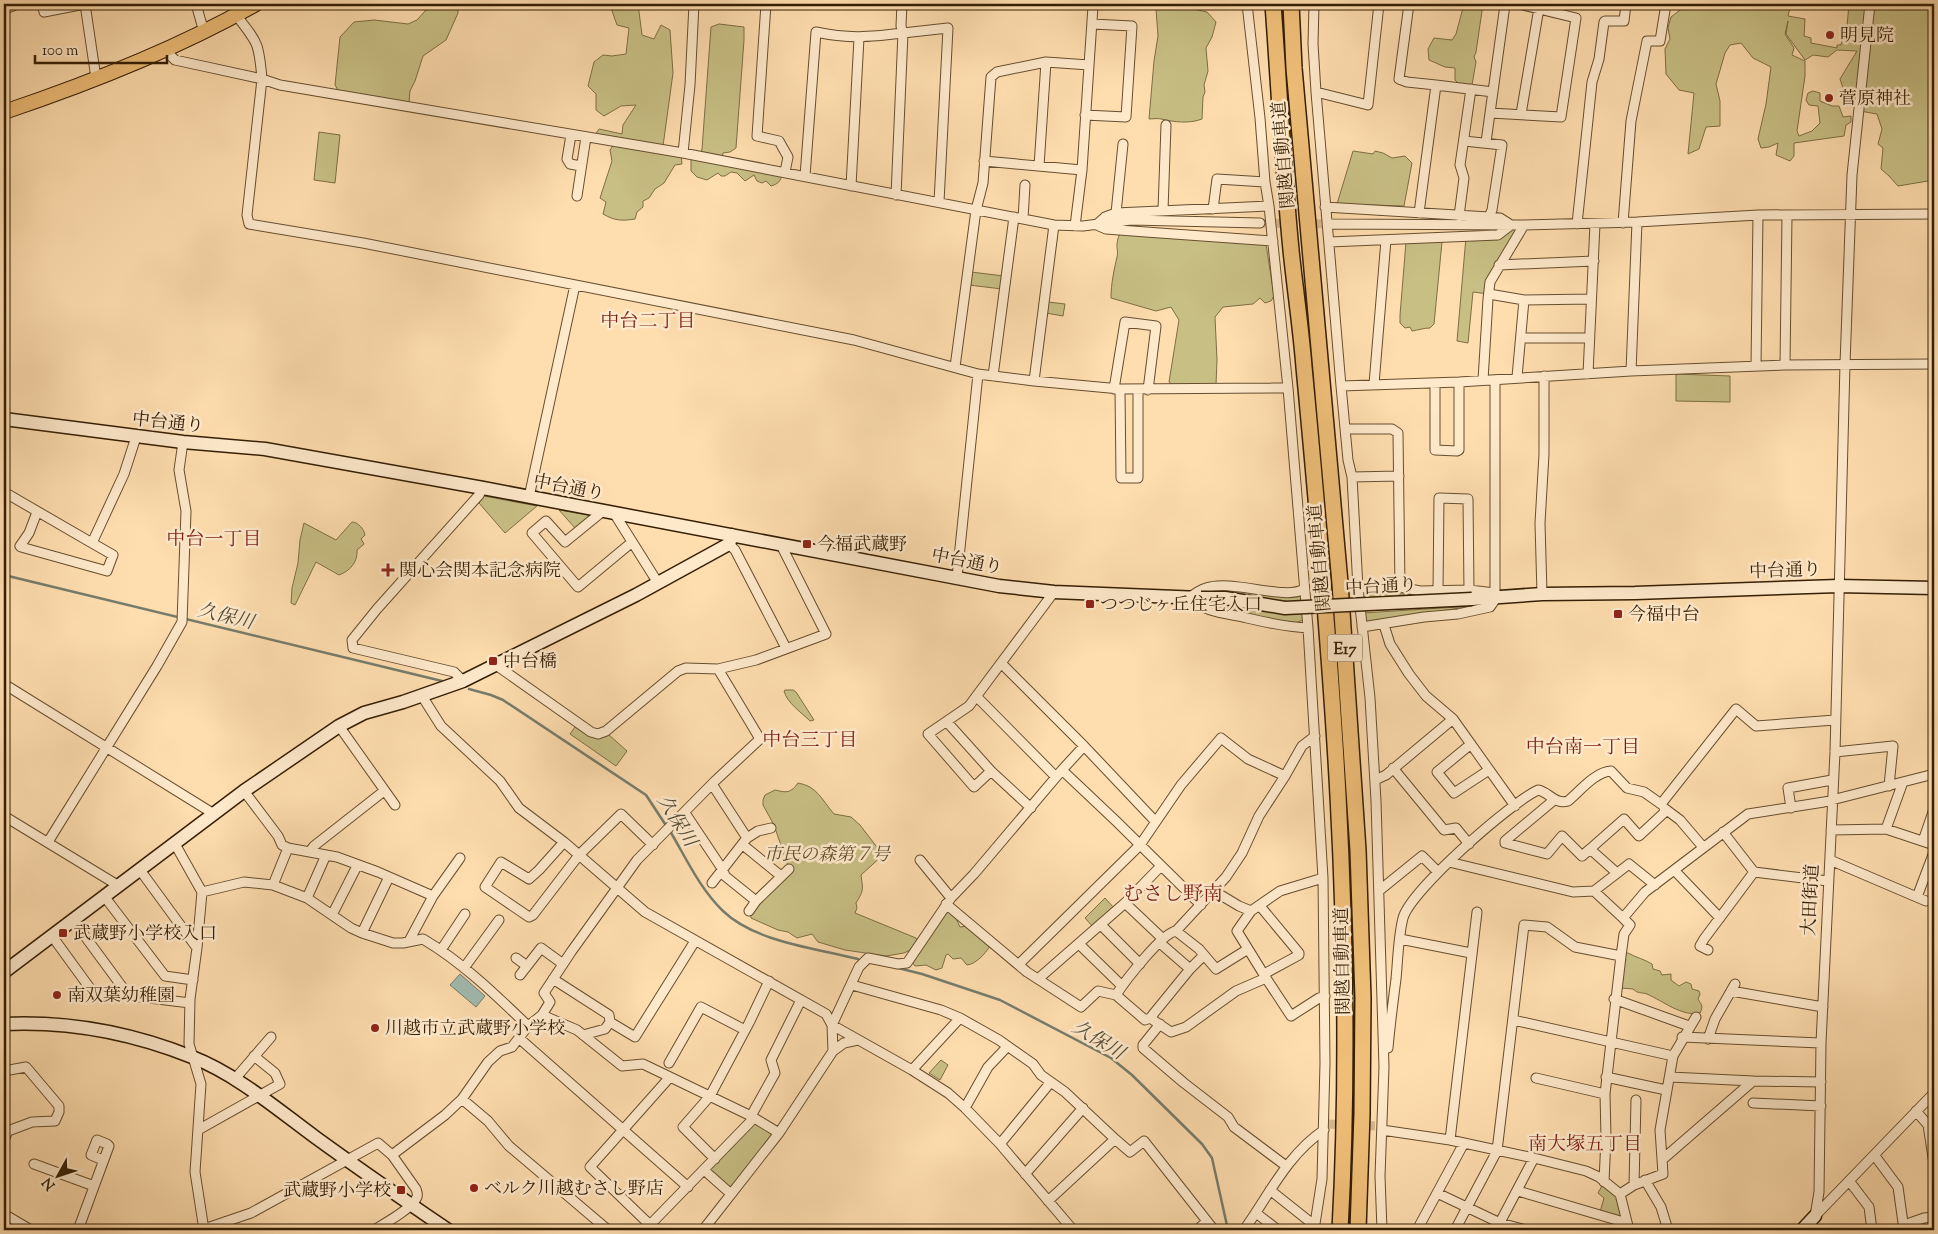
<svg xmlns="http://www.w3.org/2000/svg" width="1938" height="1234" font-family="'Sorts Mill Goudy','Noto Serif JP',serif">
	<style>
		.green { fill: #c8bf85; stroke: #7e6e44 }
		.water { fill: #a1bbb1; stroke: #767c6b }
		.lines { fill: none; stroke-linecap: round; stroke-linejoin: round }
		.stream { stroke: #767c6b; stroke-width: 2.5 }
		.street-tunnel { stroke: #d6b78d; stroke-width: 9; stroke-dasharray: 9 4.5; stroke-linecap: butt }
		.street-casing { stroke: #674e2e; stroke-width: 11 }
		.secondary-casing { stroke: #351e03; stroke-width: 15 }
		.primary-casing { stroke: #351e03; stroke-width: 16 }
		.highway-casing { stroke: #351e03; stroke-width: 18 }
		.street { stroke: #fee9cb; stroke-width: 9 }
		.secondary { stroke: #fee9cb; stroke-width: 12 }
		.primary { stroke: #efbe78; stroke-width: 14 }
		.highway { stroke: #efbe78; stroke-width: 15 }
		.secondary-bridge-casing { stroke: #351e03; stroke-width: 15; stroke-linecap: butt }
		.secondary-bridge { stroke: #fee9cb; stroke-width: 12 }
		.poi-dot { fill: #8f2418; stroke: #fee9cb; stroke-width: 2 }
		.labels { text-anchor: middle; stroke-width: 5; stroke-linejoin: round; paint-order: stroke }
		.shield { fill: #fee9cb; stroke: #715b3f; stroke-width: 1 }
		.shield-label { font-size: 16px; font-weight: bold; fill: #351e03 }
		.poi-label { font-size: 18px; fill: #351e03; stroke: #fee9cb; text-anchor: start }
		.street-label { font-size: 18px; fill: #351e03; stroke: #fee9cb }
		.park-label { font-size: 18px; font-style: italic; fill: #614e2a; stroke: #fee9cb }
		.neighbourhood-label { font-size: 19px; fill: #7a1f14; stroke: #fee9cb }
		.water-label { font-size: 19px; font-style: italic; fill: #554d37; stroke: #fee9cb }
		.quarter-label { font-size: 20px; fill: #7a1f14; stroke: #fee9cb }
	</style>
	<rect width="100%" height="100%" fill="#feddaf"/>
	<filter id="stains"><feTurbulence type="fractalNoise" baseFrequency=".004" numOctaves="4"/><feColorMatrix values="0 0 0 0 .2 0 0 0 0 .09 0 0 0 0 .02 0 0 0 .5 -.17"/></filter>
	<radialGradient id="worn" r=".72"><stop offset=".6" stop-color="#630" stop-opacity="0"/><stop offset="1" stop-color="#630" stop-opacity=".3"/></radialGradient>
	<path class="green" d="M438,4H458V13L446,40L423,56L415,81L410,91L409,103L339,92L335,85L340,37L354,22L374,20L408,24L417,20L425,11Z
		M612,4H638L642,35L654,39L661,25L670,30L673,73L663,146L681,154L682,164L675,165L664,183L655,189L649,198L643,201V207L637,212L635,219C622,221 615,221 603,214L606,202L600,198L612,161L610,150L616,141L595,135L599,129L622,134L623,125L636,105L621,106L604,116L596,110V94L588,86L594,62L603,55L612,56L626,54L629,28L617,25L611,8Z
		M1158,4H1192L1193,9L1207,12L1216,22L1212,37L1206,48L1208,71L1204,85L1205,92L1203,97L1202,119C1189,124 1174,122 1161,119C1158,118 1152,119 1149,119L1154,61L1158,36L1156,9Z
		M1464,4H1483L1476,52L1474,57L1476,62L1472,85L1459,84L1455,80V68L1445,67L1429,60L1428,49L1434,38L1452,40L1456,34Z
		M1688,4H1791L1788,16L1805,19L1804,36L1811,38V43L1837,48V45H1841L1844,26H1847L1849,4H1934V180L1898,186L1889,176L1881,169L1883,148L1878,144L1882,129L1877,114L1860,111L1856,98L1843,88L1840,79L1857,51L1837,50L1828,57L1813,55L1805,60L1786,34L1788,21L1785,34L1794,48L1792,55L1805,61V76L1797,131L1799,136L1812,131L1820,123L1818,106L1809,105L1806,100L1808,93L1813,91L1820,93V101L1832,106H1839L1843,117L1851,116V122L1846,125L1844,136L1794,143V156L1790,161L1776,155L1778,143L1769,147L1761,148L1758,139L1766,104L1771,67L1753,58L1741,43L1730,45L1725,53L1716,84L1720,101V126L1706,127L1699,149L1688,154L1694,93L1679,90L1666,74L1665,49L1670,39L1668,28L1671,17Z
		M719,24L744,27V40L736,148L730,152L723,153L722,158L782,174C781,181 778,184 771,186L766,181L762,183L757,181L754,175L745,181L737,173L731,172L725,176H721L718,173L707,180L697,177L691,171V159L700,155L702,149L711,27Z
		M319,132L340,135L335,183L314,180Z
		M1353,151L1373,154L1375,151L1383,153L1392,158L1405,156L1412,163L1404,206L1337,204Z
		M1511,225L1523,226L1488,294L1473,292L1468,343L1457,341L1466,237L1498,235Z
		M1120,233L1266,244L1274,296L1271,301L1265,303L1260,298L1253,304L1223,307L1215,317L1217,360L1216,385L1174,386L1169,382L1179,320L1171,307L1156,311L1111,298C1111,284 1114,270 1117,257C1119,249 1114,247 1120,233Z
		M1437,240L1442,242L1434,324L1430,328C1424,328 1418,330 1412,331L1410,327L1405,328L1400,323V315L1406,242Z
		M971,272L1004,276L1002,289L969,285Z
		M1048,302L1065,304L1063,316L1046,313Z
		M1676,374L1730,376V402L1676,401Z
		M484,496L537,506L505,533L479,503Z
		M559,510L588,515V517L575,528Z
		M352,522C358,522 364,529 365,535L361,539L364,544L357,550C358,562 350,571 339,575L316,562L296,603L295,605L291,603L292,588L298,563L300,540L304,523L336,540Z
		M1211,589L1301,595L1303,602C1270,603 1238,591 1205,592Z
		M1366,592L1421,595L1472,594L1362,601V596Z
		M1201,604C1236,604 1269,613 1304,614V619C1290,630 1256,614 1240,611C1227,608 1213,609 1201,604Z
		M1473,606L1368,622L1364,620L1363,613Z
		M785,690H793L796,692L814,720L810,721C802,713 787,703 784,691Z
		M575,727C586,734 595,741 609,735L627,751L616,766L570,734Z
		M798,783C817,786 822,800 834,814L851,817L860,825L883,855L861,875C863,890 864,890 856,903L857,908L855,913L916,938L917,941L912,949L904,953L886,956L845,950L818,942L812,934L797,938L788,932L778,930L751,918L750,913L788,866L774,825L763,805V800L765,795L775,790C787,793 791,793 798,783Z
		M1105,898L1114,908L1093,927L1085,918Z
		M948,911L954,914L960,927L968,926L990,946C985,954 976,964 967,965L961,958L953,959L948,954L946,955L942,968L936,970L926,965L915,966L912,962L943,914Z
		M1625,953H1628C1637,958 1644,959 1652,964L1653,969L1660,971L1662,975L1671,974V980L1679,986L1686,982L1691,984L1692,989L1699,991L1700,994L1698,999C1701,1005 1704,1005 1700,1013C1682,1017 1663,1001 1647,994C1641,992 1638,994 1633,989L1621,988L1623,968L1626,960L1624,957Z
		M941,1060L948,1065L940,1080L929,1073Z
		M755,1122L771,1133L772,1137L729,1189L708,1171Z
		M1603,1184L1618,1196L1623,1220L1600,1212L1604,1198L1598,1193Z"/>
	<path class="water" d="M460,974L485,996L476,1007L450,985Z"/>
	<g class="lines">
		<path class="stream" d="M4,575L442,681
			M469,689L491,695L503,700L646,795L667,827
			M670,831C686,858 700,889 723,911C755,942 815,948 858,959
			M898,968L922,974L1000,1000L1111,1058L1132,1075L1202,1144L1212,1158L1228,1230"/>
		<path class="street-tunnel" d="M1260,223L1332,224
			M1329,1124L1375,1126"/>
		<defs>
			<path id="street" d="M42,4L44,12L85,4
				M85,4L96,78
				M196,4L204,32
				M766,4L757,136L779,141L788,157L785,172
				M902,4L901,26L903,33L948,28L939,202
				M1247,4L1260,118L1265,182L1269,206L1288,388L1308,628L1323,878L1325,1063L1322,1179L1314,1230
				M1314,4L1313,44L1316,92L1341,386L1348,460L1352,477L1358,588L1370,698L1376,801L1384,1067L1380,1176L1382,1230
				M1409,4L1399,79L1407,82L1436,85L1419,213
				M1508,4L1505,5L1490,113L1561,117L1576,18L1519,4
				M4,9L13,6V4
				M236,15C258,43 259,43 262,79L280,85L683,153L1054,225L1083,226L1131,220L1260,223
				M165,50L175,60L262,79L247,215L249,224L363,243L854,340L978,374L1034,381L1120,389L1288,388
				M1436,85L1493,92
				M1316,92L1368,105L1379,4
				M1521,114L1539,8
				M1085,115L1126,117L1132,26L1092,24
				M571,135L567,159L570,164L581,166
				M1464,141L1502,145L1492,210L1489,217
				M1486,142L1490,113
				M683,153L690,85L694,4
				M984,161L1082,170
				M1039,166L1046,62
				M805,176L816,32C849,39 869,37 903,33L896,195
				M851,186L859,38
				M577,196L586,137
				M1325,207L1489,217L1500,218L1511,225L1498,235L1329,242
				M1213,209L1217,179L1265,182
				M1163,210L1166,125
				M1116,213L1123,144
				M1459,216L1464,178L1460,165L1471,89
				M1023,219L1025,185
				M1623,223L1631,121L1647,41H1660L1666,4
				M1332,224L1524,225L1637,222L1758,215L1934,214
				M1577,224L1592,82L1599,59L1604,22L1605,21H1624L1626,4
				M1096,225L1105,217L1116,213L1269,206
				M1075,226L1082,170L1093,6L1087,4
				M1099,226L1106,229L1146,232L1273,241
				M1499,265L1594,261
				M1489,294L1524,300
				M1521,338H1589
				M1785,365L1787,216
				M1756,366L1758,215
				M955,367L976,210L983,183L991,77L997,72L1046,62L1089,65
				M1631,371L1637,222
				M1588,374L1595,224
				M993,376L1014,217
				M1517,377L1524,300L1591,299
				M1483,380L1488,299L1490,282L1524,225
				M1495,380V593
				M1034,381L1054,225
				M1435,383V450L1457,451L1459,450V382
				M1374,384L1386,240
				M1341,386L1459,382L1631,371L1785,365L1934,364
				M1114,389L1125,322L1156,326L1148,390
				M1120,389L1121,478H1138V390
				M1346,429H1392L1398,433L1400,587
				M1352,477L1399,476
				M4,492L92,543L124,474L136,437
				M529,497L575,285
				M603,511L565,542L546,521L532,533L578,587L631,543
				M37,512L29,533L20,546L21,547L107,571L113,555L92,543
				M614,513L658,583
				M729,544L735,550L786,648
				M957,577L978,374
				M1358,588L1400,587L1420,591L1469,590L1495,593L1497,597L1490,607L1458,614L1424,617L1362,627
				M1304,589C1285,601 1233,579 1206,588C1200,590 1194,594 1189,598C1206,613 1225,613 1247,618C1268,623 1286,627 1308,628
				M1438,591L1439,498L1468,499L1469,590
				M1054,592L1001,663L1084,746L1155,821
				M1542,594L1540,523L1544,454V376
				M1384,625L1390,644L1409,674L1426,696L1453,719L1515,806
				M718,669L756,660L826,634L781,545
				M463,681L454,672L353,648L352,640L377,609L479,495L483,488
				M4,684L214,814
				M422,696L441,726L500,781L519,808L564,842L645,912L826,1014L832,1025L912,1070L948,1093L965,1108L1000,1144L1073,1230
				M977,697L1056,777
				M947,722L991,771L974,787L928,734L969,706L1001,663
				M339,726L395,805
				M1315,736L1302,746L1285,776L1259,816L1242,853L1226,877L1176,931C1162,933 1125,981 1116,995L1145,1020L1150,1018L1171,1032L1186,1027L1236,991L1266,978L1237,931L1251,911L1280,891L1323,878
				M1471,744L1437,772L1454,793L1489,770
				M1084,746L1062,770L1117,822L1201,905
				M1835,752L1893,746L1889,786
				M1393,768L1444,830L1456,828L1469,844
				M991,771L1031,808
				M1375,780L1386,775L1453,719
				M244,791L278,836L282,845L288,848L337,857L378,872L433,896L460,858
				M1554,800L1505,841V843L1547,854L1562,836L1582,856L1590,849
				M1664,808L1680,820L1703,847
				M1791,808L1788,788L1832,780
				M685,813L723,870L725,876L756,901L749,911
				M4,816L119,886
				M1886,829L1903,782
				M1831,830L1886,829L1934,845
				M1723,832L1754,872
				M747,838L758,831L771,828
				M1923,841L1934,809
				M48,842L157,666L182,622L186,511L179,470L183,442
				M564,842L539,870L529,879L501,862L485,887L529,917L533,915L579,855L621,814L653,845
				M175,844L202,892L197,948L190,999L189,1044L201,1084L195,1172L204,1230
				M743,845L781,876
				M310,851L314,846L384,791
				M1830,860L1926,901
				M1449,862L1573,892L1594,891L1623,918L1645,892L1748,814L1824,802L1934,774
				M140,870L197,948
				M1675,871L1720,918
				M1617,873L1590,849L1624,819L1639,836L1667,810
				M712,883L747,838L712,784
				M273,885L288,848
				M1380,890L1422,856L1438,872
				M1214,891L1239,906L1251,911
				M1594,891L1629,864L1655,885
				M202,892L244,882L273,885L307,898L351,928L362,933L393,943H403L423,939C462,962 496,995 528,1026
				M104,896L165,976L193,980
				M1917,897L1934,852
				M307,898L326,855
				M951,898L974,874L1062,770
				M756,901L789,869
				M1125,903L1161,866
				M946,904L1027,972L1081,1007L1098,991L1116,995
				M1260,906L1299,953V955L1264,974
				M332,915L357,866
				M73,920L123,988V994
				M1101,925L1140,964
				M1176,931L1199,949L1216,969L1248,949
				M362,933L389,877
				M52,936L92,991L190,1003
				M1400,939L1471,953
				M409,941L433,896
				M1079,944L1122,986
				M441,950L465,914
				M1708,950L1700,946L1704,939L1754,872L1828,881
				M516,958L527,966
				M1019,964L1140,845L1181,785L1221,738L1248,759L1285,776
				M464,968L499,920
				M1190,969L1204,955
				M520,975L541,948L563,964
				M1266,978L1291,1016L1319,998L1325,996
				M553,979L609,1015L610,1022L635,1037L695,941
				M1038,979L1125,903L1163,939
				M852,985L941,1010L960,1018L999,1040L1033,1064L1041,1075L1065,1092L1115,1139L1048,1201
				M1731,991L1823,1007
				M1614,999L1689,1026
				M542,1015L577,1030L622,1066L643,1064L751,1116L779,1133
				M1150,1018L1190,969L1160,943
				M1513,1020L1673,1056
				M1160,1024L1143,1045V1048L1184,1083L1228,1117L1234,1127L1286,1166
				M583,1035L605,1029L610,1022
				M1682,1037L1821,1043
				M520,1039L688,1187
				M1708,1039L1715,1019L1735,984
				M1388,1048C1390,1025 1393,1002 1396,979C1398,959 1398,938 1403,918C1411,890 1510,803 1538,790C1549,792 1555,805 1568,801C1580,791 1595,772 1611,771L1627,788L1644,792L1661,804L1736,709L1756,726L1835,720
				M833,1051L832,1025L859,967L868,958L898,964L907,963L951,898L920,860
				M669,1063L701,1007L745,1030
				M912,1070L960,1018
				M4,1071L26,1067L59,1106V1112L55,1121L32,1122L8,1131
				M1606,1077L1666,1090
				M1670,1077L1753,1081
				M1536,1078L1605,1094
				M234,1080L271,1037
				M462,1099L488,1121L509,1146L608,1230
				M1753,1103L1821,1106
				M965,1108L988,1067L1007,1047
				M1916,1111L1928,1125L1934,1164
				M751,1116L775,1073L771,1060L801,1000
				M4,1126L8,1131L4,1140
				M198,1130L280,1084L275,1073L254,1056
				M1382,1130L1450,1140L1534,1158L1586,1171L1599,1177L1620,1194L1629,1230
				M1115,1139L1130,1152L1144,1141L1214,1230
				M1450,1140L1477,912
				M1000,1144L1050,1083
				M392,1155L445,1115L462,1099L488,1062L500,1051L512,1047L528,1026L542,1015L550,1002L544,993L571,952L637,860L715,781L760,739L718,669L686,668L678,671L606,731L598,734L591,732L496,665
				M1875,1156L1898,1187L1904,1230
				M715,1159L683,1127L710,1096L749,1023L769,981
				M1663,1159L1753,1081L1821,1082
				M34,1164L94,1186
				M704,1170L731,1194
				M1025,1174L1083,1108
				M1645,1180L1661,1207L1668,1230
				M1604,1182L1606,1137L1605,1094L1621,956L1624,934L1630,925L1623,918
				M1850,1182L1869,1207L1872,1230
				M1634,1185L1636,1100
				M1270,1190L1314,1225
				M1518,1191L1627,1223
				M1437,1193L1500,1223L1526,1230
				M1620,1194L1634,1185L1663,1174L1660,1130L1673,1056L1696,1017
				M1256,1213L1278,1230
				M4,1214L31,1230
				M1815,1216L1819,1192L1821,1043L1835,752L1845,364L1852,175L1870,4
				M1815,1216L1934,1093
				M650,1225L590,1167L670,1077
				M1904,1225L1924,1218L1934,1217
				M204,1229L251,1213L378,1143L392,1155L416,1189C417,1192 418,1194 417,1197C413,1208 384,1224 374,1230
				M78,1230L109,1146L107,1144L97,1140L91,1155L103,1160
				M645,1230L754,1118
				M703,1230L779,1133L833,1051L844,1043L858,1040
				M1197,1230L1207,1221
				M1244,1230C1269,1195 1287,1155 1324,1130
				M1417,1230L1464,1143
				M1455,1230L1497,1151L1524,925L1547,927L1575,947L1621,956
				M1496,1230L1534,1158"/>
			<path id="secondary" d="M4,419L183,442L265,449L483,488L999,586L1054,592L1201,598
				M1472,599L1542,594L1635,593L1838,586L1934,588
				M4,972L244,791L339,726L364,713L403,702L463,681L636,595L729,544L732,535
				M4,1024C68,1021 132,1033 192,1057C236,1074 277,1109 315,1137C359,1169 404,1200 448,1230
				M1802,1230L1815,1216"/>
			<path id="primary" d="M4,112C90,83 177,49 256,4"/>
			<path id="highway" d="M1273,4C1279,86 1283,168 1291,250C1295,289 1301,328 1304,367C1331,652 1356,943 1340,1230
				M1291,4L1294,68L1340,583L1358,850L1363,998L1362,1114L1358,1230"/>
		</defs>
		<use href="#street" class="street-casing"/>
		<use href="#secondary" class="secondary-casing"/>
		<use href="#primary" class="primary-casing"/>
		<use href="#highway" class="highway-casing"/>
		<use href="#street" class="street"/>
		<use href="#secondary" class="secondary"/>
		<use href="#primary" class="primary"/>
		<use href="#highway" class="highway"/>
		<defs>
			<path id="secondary-bridge" d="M1201,598H1225L1285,608L1472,599"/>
		</defs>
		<use href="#secondary-bridge" class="secondary-bridge-casing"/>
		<use href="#secondary-bridge" class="secondary-bridge"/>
	</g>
	<g class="poi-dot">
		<circle cx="1830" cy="35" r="5"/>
		<circle cx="1829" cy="98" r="5"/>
		<rect x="802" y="539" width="10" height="10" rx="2.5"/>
		<path d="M385.5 562.5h5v5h5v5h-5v5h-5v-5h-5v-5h5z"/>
		<rect x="1085" y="599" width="10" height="10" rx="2.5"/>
		<rect x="1613" y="609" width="10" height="10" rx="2.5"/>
		<rect x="488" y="656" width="10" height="10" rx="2.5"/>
		<rect x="58" y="928" width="10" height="10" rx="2.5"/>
		<circle cx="57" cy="995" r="5"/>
		<circle cx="375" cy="1028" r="5"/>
		<circle cx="474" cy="1188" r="5"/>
		<rect x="396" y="1185" width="10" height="10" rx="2.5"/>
	</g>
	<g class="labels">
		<rect class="shield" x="1327.5" y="634.5" width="35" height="27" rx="4"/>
		<g class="shield-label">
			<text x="1345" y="654">E17</text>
		</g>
		<g class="poi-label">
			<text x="1840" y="41">明見院</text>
			<text x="1839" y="104">菅原神社</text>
			<text x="817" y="550">今福武蔵野</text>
			<text x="399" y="576">関心会関本記念病院</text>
			<text x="1100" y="610">つつじヶ丘住宅入口</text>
			<text x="1628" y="620">今福中台</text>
			<text x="503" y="667">中台橋</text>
			<text x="73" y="939">武蔵野小学校入口</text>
			<text x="67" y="1001">南双葉幼稚園</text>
			<text x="385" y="1034">川越市立武蔵野小学校</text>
			<text x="484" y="1194">ベルク川越むさし野店</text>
			<text x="391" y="1196" text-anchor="end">武蔵野小学校</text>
		</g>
		<g class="street-label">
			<text transform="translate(1283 155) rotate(-95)" y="6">関越自動車道</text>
			<text transform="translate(168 422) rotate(6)" y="6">中台通り</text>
			<text transform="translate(569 487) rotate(11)" y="6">中台通り</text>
			<text transform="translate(1319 558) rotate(-95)" y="6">関越自動車道</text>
			<text transform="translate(967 561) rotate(11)" y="6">中台通り</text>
			<text transform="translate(1785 570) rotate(-2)" y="6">中台通り</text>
			<text transform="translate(1381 586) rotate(-3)" y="6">中台通り</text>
			<text transform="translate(1810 900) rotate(-87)" y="6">大田街道</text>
			<text transform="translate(1342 961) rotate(-91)" y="6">関越自動車道</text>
		</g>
		<g class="park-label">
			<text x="827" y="860">市民の森第７号</text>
		</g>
		<g class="neighbourhood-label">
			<text x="648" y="327">中台二丁目</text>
			<text x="214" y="545">中台一丁目</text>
			<text x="810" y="746">中台三丁目</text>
			<text x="1583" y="753">中台南一丁目</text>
			<text x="1585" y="1150">南大塚五丁目</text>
		</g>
		<g class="water-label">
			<text transform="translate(226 615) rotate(14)" y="7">久保川</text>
			<text transform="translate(678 820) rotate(58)" y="7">久保川</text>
			<text transform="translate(1099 1039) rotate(31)" y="7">久保川</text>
		</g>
		<g class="quarter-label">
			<text x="1173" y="900">むさし野南</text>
		</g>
	</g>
	<rect width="1938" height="1234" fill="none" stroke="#feddaf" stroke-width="20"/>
	<rect x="5" y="5" width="1928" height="1224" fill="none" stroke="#351e03" stroke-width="2.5"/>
	<rect x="10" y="10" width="1918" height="1214" fill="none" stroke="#351e03"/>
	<g transform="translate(58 1176) rotate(230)" stroke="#fee9cb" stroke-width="4" paint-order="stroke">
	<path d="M0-4L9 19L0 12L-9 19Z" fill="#351e03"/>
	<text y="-8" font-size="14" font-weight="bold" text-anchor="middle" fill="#351e03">N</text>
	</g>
	<path d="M35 55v8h132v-8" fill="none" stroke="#351e03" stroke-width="2.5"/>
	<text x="42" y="55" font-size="15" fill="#351e03" stroke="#fee9cb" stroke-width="4" paint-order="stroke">100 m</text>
	<rect width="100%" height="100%" filter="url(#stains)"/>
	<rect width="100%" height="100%" fill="url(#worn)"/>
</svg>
